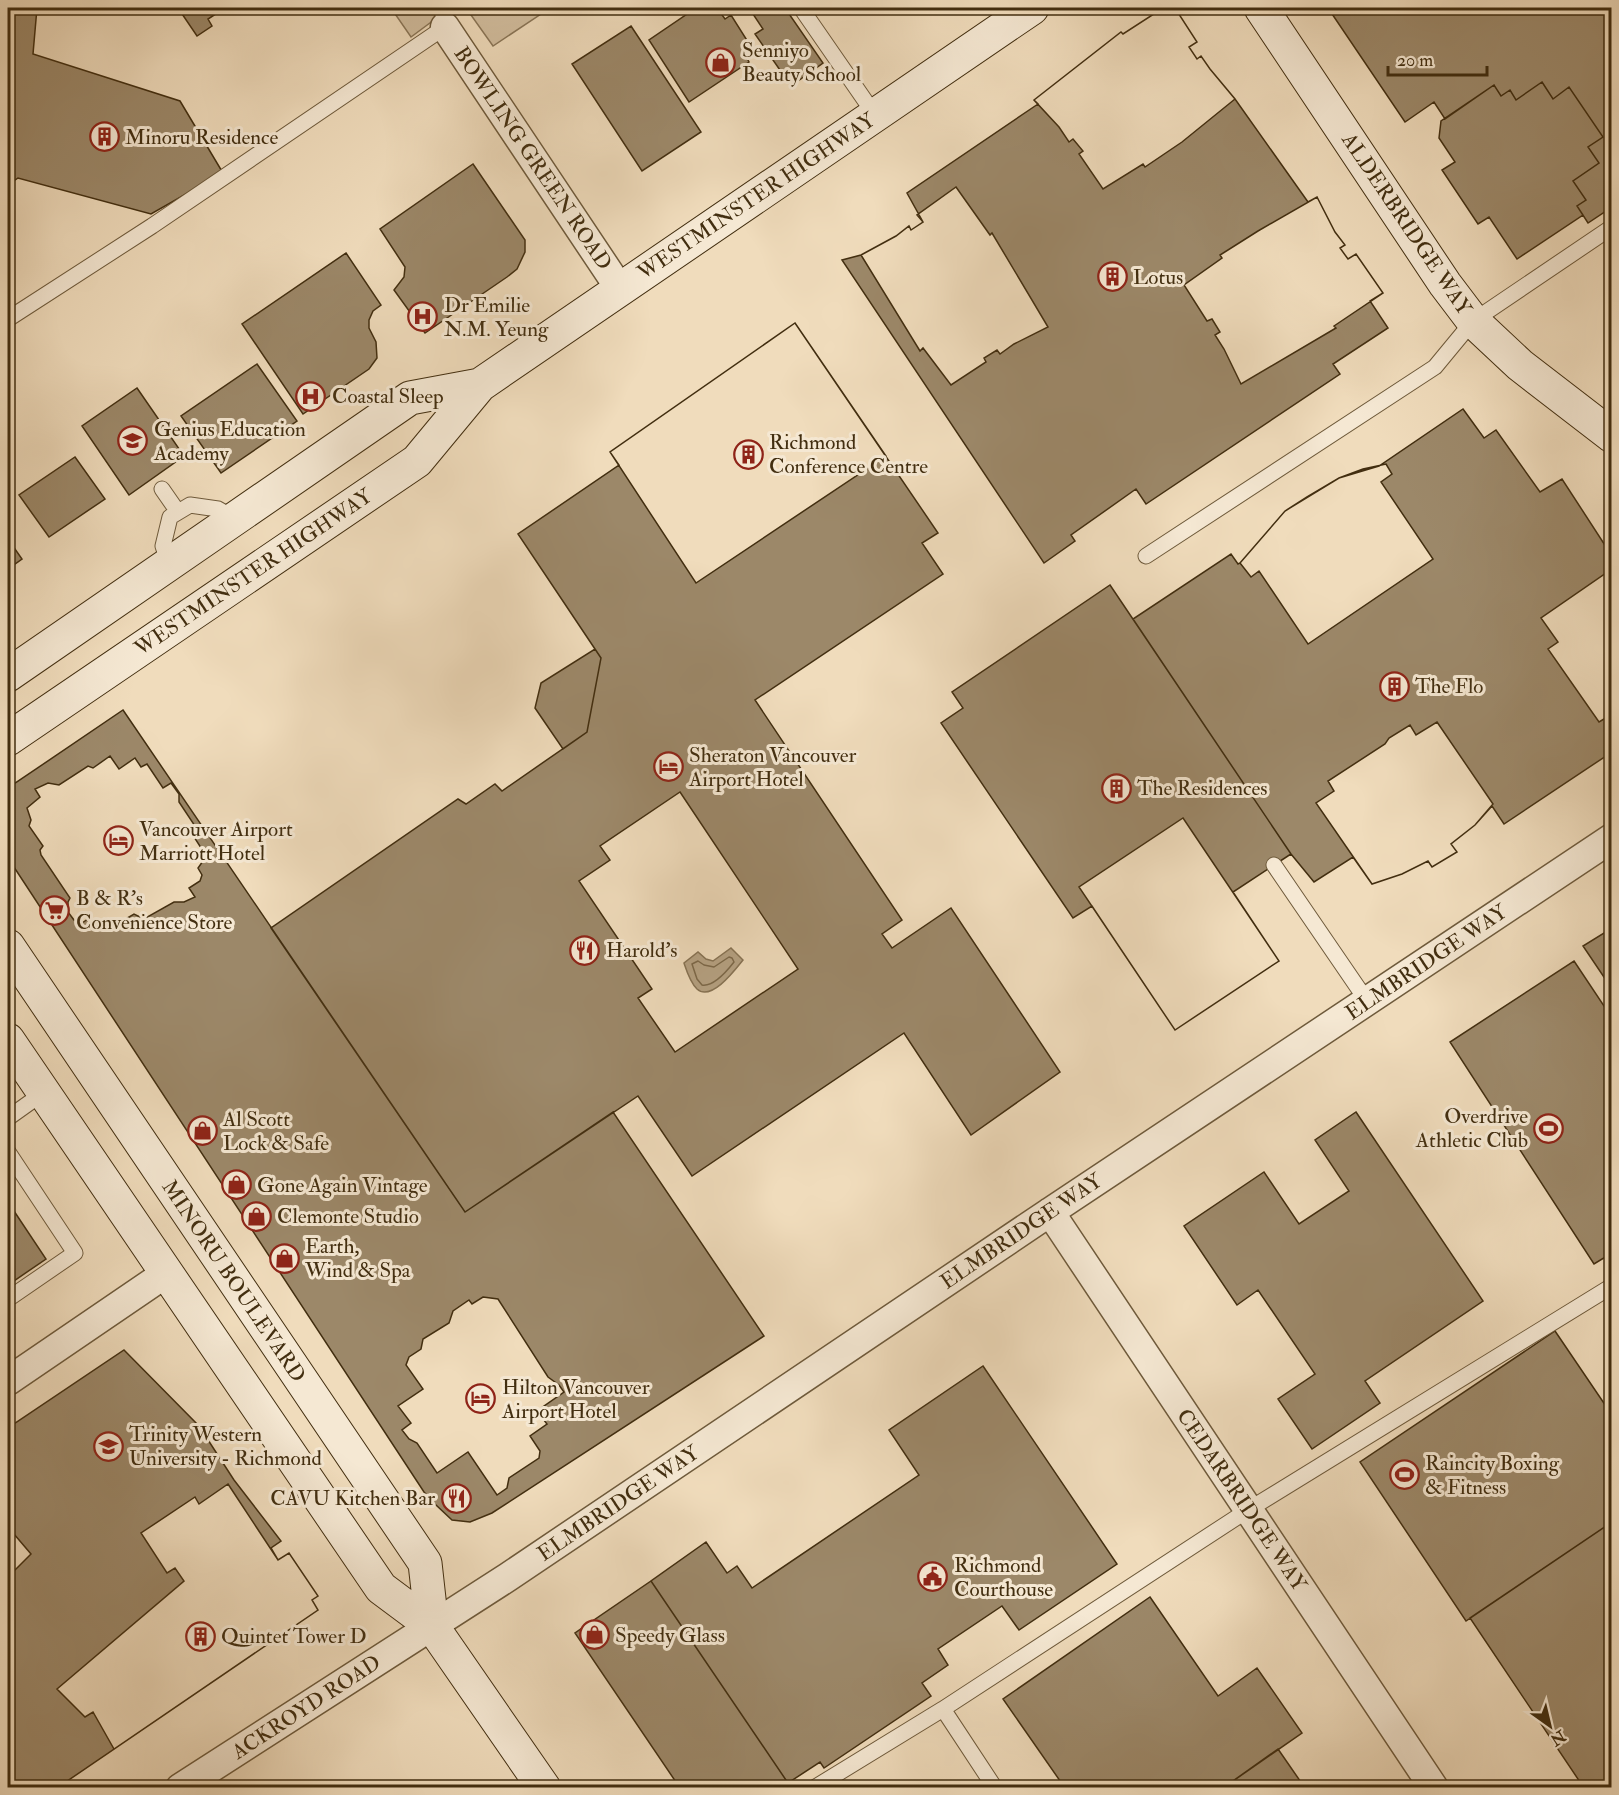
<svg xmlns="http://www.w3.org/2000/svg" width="1619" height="1795" font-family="'IM FELL Double Pica',serif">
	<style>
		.green { fill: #d2be9f; stroke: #8a7658; stroke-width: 1.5 }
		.water { fill: #b5a182; stroke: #877354; stroke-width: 1.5 }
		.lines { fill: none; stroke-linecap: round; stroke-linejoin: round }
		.shore { stroke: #7c6849; stroke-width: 1.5 }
		.building { fill: #9c8869; stroke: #422e10; stroke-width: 1.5; fill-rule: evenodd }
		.lane-casing { stroke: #6e5a3b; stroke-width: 17 }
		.street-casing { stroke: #6e5a3b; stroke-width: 31 }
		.secondary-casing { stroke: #422e10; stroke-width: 35 }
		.lane { stroke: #f5e8d3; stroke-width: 15 }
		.street { stroke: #f5e8d3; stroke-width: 28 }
		.secondary { stroke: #f5e8d3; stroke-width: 33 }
		.labels { text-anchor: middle; stroke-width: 6; stroke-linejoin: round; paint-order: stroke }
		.poi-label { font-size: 21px; fill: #422e10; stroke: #f5e8d3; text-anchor: start }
		.street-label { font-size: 21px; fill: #422e10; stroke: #f5e8d3 }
	</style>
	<rect width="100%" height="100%" fill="#f0dcbc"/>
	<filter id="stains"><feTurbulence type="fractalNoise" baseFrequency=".00333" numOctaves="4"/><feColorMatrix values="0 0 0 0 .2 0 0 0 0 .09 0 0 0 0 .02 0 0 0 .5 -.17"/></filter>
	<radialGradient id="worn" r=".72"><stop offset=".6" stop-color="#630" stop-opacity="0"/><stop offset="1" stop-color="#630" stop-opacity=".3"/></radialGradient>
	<path class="green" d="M391,8H450L411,37Z
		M466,8H550L493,46Z"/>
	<path class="water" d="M731,948L743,960C735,970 711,1002 697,989C690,982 687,972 684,963L698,952L706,959L713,961Z"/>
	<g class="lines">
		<path class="shore" d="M729,957L732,958L734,962C727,971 714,987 702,985L697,979L692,964L698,961L704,965L714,967Z"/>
	</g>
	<path class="building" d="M8,8H37L33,54L180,101L223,173L151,214L18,178L8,185Z
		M178,8H225L208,19L212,26L197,36Z
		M689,8H717L725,19L731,15L755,53L747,58L749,62L689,102L649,40L687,14L684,10Z
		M749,8H785L823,63L791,86L755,34L763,29Z
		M1163,8H1175L1197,42L1189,47L1197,59L1201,56L1210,69L1235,99L1182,142L1145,167L1143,164L1103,189L1079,154L1083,151L1073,139L1069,142L1059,127L1034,100L1121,32L1123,34Z
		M1163,8H1175L1197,42L1189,47L1197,59L1201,56L1210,69L1235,99L1308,202L1317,197L1335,232L1345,245L1340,248L1348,259L1356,254L1383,293L1370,301L1388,328L1333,364L1340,374L1146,504L1136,489L1071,535L1075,541L1044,563L842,260L861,255L896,236L909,226L911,230L923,222L907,193L1038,104L1034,100L1121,32L1123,34Z
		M1328,8H1612V207L1588,223L1577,206L1586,200L1573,181L1599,163L1588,147L1603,137L1569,87L1553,99L1542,82L1516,100L1510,90L1501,96L1494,85L1445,119L1434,102L1405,122Z
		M631,26L701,132L642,171L572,64Z
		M1542,82L1553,99L1569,87L1603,137L1588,147L1599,163L1573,181L1586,200L1577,206L1583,215L1517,259L1489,217L1478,224L1442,170L1455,162L1439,138L1441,121L1494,85L1501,96L1510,90L1516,100Z
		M473,164L525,240V252L517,269L507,277L425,333L394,290L404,277L405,267L380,229Z
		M956,187L990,235L992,233L1048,327L1014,344L1000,354L997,350L984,358L986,362L951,385L923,348L920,351L861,255L896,236L909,226L911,230L923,222L917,215Z
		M1317,197L1335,232L1345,245L1340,248L1348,259L1356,254L1383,293L1334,326L1336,328L1241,384L1224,349L1215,335L1220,332L1212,319L1207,321L1184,285L1222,258L1220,255L1258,231Z
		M346,253L381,305L373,311L369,320V328L376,342L377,358L369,369L303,414L242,324Z
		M795,323L938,533L922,543L943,574L755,700L902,920L882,934L892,948L951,908L1060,1072L971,1135L904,1033L692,1176L638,1096L465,1212L271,928L458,799L466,804L495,784L502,791L587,732L601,658L518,534L619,465L610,452ZM680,792L798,969L675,1052L638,998L652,989L579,881L610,860L600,846Z
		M795,323L886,456L696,583L610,452Z
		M257,364L297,421L221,473L181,416Z
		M137,388L184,456L129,495L82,426Z
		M1463,409L1484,438L1496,430L1540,492L1562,479L1612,556V752L1504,824L1492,806L1475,825L1451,844L1457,852L1432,867L1428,861L1402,874L1372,884L1353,857L1314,882L1291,854L1133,619L1231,554L1238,564L1240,563L1285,511L1307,497L1339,478L1379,466Z
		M75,457L105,499L49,537L19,495Z
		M1386,464L1392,474L1381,482L1433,559L1308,644L1259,571L1251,577L1240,563L1285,511L1339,478L1363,469Z
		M8,539L22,559L8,569Z
		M1612,569V719L1609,716L1599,722L1548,649L1558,642L1541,618Z
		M1110,585L1291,854L1233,892L1279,961L1175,1030L1092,906L1073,918L941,723L963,708L952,692Z
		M595,649L601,658L587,732L563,749L535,708L541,683Z
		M123,710L465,1212L613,1112L764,1336L492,1513L470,1522L452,1520L436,1505L424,1492L8,858V788Z
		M1437,722L1493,804L1475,825L1451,844L1457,852L1432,867L1428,861L1402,874L1372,884L1316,803L1334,791L1328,781L1385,744L1389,738L1410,725L1416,735Z
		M110,756L119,769L135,758L141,767L147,764L163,788L171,783L179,794V802L197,829L194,837L205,854L200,857L203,861L198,868L202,875L200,881L189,888L195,897L184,902H174L144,919L134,914L124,920L114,919L104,925H96L88,919L82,923L74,920L68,912V902L70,898L41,855L40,850L43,846L29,826L31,820L27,808L40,797L35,789L48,783L59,785L88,766L93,768Z
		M1183,818L1279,961L1175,1030L1079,887Z
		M1612,928V989L1583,946Z
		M1574,961L1612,1018V1253L1594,1264L1450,1042Z
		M1356,1112L1483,1301L1365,1381L1380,1403L1312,1449L1278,1399L1315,1374L1258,1290L1237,1305L1184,1226L1264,1172L1299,1224L1349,1191L1315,1140Z
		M8,1202L46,1259L8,1285Z
		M483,1297L498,1299L548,1377L559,1385L564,1392L537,1411L547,1424L530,1436L540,1451L539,1458L509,1478L507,1488L497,1495L468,1452L437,1473L417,1443L409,1439L402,1430L411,1423L398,1406L423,1389L406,1365L409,1357L421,1349L423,1339L449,1323L453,1311L469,1300L472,1304Z
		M1555,1331L1612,1415V1522L1466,1621L1360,1462Z
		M124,1350L199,1426L234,1480L281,1541L271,1548L278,1560L289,1553L318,1596L312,1600L318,1610L57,1788H8V1428Z
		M983,1366L1117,1564L1019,1630L1002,1606L938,1649L948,1665L922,1683L931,1696L824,1768L820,1762L788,1783L651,1581L706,1542L727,1573L737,1566L752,1588L919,1475L889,1430Z
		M228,1484L278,1560L289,1553L318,1596L312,1600L318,1610L114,1749L93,1712L85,1717L57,1689L184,1581L175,1568L167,1573L141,1533L195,1497L199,1504Z
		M1612,1522V1788H1584L1470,1618Z
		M8,1527L31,1554L8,1577Z
		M651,1581L788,1783L781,1788H680L575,1633Z
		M1150,1597L1218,1696L1257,1668L1302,1733L1223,1788H1065L1003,1699Z
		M1278,1749L1305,1788H1223Z"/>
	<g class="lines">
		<defs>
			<path id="lane" d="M801,8L875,115
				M8,319L152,226L445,27L442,8
				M162,489L178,512
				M1146,556L1435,367L1473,321L1612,227
				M169,565L163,546L170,517L190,505L218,509L236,519
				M1274,865L1367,1001
				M8,1118L43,1093
				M8,1152L75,1253L8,1299
				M943,1709L1248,1510L1612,1286
				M814,1788L943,1709L995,1788"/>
			<path id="street" d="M445,27L620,289
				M1050,1212L1434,1788
				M8,1381L165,1274
				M180,1788L508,1577L1050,1212L1612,838"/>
			<path id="secondary" d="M1261,8L1445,284L1473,321L1520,365L1612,436
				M8,675L410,398L480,385
				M8,739L417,461L480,385L1032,8
				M8,946L425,1563L432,1626
				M8,1040L381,1588L432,1626L544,1788"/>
		</defs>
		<use href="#lane" class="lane-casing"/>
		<use href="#street" class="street-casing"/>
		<use href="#secondary" class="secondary-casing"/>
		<use href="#lane" class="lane"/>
		<use href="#street" class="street"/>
		<use href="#secondary" class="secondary"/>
	</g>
	<defs>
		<symbol id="shop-ring" viewBox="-11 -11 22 22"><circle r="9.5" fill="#f5e8d3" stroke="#8f2418" stroke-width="1.5"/><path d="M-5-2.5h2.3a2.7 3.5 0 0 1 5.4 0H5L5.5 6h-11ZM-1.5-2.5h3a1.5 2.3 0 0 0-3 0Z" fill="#8f2418"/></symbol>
		<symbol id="building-ring" viewBox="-11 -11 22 22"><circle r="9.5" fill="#f5e8d3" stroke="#8f2418" stroke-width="1.5"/><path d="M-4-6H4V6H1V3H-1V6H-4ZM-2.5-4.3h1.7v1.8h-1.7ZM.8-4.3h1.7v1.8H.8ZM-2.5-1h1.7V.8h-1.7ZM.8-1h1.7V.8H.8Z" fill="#8f2418"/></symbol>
		<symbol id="hospital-ring" viewBox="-11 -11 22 22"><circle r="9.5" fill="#f5e8d3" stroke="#8f2418" stroke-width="1.5"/><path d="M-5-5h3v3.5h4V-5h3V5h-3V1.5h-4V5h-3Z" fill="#8f2418"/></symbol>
		<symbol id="school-ring" viewBox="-11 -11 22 22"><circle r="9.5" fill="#f5e8d3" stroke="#8f2418" stroke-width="1.5"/><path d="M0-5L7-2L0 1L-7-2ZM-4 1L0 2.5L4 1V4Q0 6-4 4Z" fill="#8f2418"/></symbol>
		<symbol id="hotel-ring" viewBox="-11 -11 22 22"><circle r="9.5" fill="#f5e8d3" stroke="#8f2418" stroke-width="1.5"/><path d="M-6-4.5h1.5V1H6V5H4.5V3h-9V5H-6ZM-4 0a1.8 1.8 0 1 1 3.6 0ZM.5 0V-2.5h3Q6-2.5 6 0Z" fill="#8f2418"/></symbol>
		<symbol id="supermarket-ring" viewBox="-11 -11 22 22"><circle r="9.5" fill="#f5e8d3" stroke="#8f2418" stroke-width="1.5"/><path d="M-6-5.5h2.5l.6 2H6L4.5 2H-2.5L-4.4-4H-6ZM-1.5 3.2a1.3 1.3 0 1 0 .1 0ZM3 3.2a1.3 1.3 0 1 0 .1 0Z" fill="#8f2418"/></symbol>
		<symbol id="restaurant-ring" viewBox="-11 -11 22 22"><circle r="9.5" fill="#f5e8d3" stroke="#8f2418" stroke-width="1.5"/><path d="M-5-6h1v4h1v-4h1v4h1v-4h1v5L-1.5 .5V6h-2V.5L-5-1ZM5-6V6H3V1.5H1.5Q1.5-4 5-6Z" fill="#8f2418"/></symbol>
		<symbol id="stadium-ring" viewBox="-11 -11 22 22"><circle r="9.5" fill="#f5e8d3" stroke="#8f2418" stroke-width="1.5"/><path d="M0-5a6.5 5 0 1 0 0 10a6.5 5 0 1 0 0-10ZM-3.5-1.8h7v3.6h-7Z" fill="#8f2418"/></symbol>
		<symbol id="university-ring" viewBox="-11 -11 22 22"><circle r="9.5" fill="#f5e8d3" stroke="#8f2418" stroke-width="1.5"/><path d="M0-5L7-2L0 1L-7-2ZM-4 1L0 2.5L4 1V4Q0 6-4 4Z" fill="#8f2418"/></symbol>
		<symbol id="civic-ring" viewBox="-11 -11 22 22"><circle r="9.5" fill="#f5e8d3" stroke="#8f2418" stroke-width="1.5"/><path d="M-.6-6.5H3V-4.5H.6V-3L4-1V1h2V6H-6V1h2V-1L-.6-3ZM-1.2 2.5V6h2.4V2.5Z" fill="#8f2418"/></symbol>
	</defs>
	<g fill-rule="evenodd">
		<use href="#shop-ring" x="704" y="46" width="33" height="33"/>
		<use href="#building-ring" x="88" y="120" width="33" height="33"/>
		<use href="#building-ring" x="1096" y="260" width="33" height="33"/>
		<use href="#hospital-ring" x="406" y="300" width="33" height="33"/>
		<use href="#hospital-ring" x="294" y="380" width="33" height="33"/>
		<use href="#school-ring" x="116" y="424" width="33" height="33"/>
		<use href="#building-ring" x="732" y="438" width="33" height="33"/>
		<use href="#building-ring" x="1378" y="670" width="33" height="33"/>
		<use href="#hotel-ring" x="652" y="750" width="33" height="33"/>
		<use href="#building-ring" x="1100" y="772" width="33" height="33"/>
		<use href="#hotel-ring" x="102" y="824" width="33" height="33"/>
		<use href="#supermarket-ring" x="38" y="894" width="33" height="33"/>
		<use href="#restaurant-ring" x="568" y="934" width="33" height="33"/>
		<use href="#stadium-ring" x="1532" y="1112" width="33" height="33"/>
		<use href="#shop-ring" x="186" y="1114" width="33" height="33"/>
		<use href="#shop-ring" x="220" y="1168" width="33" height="33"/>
		<use href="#shop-ring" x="240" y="1200" width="33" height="33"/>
		<use href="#shop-ring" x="268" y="1242" width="33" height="33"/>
		<use href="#hotel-ring" x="464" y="1382" width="33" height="33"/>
		<use href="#university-ring" x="92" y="1430" width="33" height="33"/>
		<use href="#stadium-ring" x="1388" y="1458" width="33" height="33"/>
		<use href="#restaurant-ring" x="440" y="1482" width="33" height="33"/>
		<use href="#civic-ring" x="916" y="1560" width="33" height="33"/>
		<use href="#shop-ring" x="578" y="1618" width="33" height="33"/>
		<use href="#building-ring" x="184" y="1620" width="33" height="33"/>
	</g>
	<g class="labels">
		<g class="poi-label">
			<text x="742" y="57">Senniyo<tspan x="742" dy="24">Beauty School</tspan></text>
			<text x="125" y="144">Minoru Residence</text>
			<text x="1133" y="284">Lotus</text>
			<text x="444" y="312">Dr Emilie<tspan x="444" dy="24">N.M. Yeung</tspan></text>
			<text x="332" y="403">Coastal Sleep</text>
			<text x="154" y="436">Genius Education<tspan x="154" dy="24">Academy</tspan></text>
			<text x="769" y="449">Richmond<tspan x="769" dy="24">Conference Centre</tspan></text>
			<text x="1415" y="693">The Flo</text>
			<text x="689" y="762">Sheraton Vancouver<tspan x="689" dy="24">Airport Hotel</tspan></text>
			<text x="1137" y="795">The Residences</text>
			<text x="139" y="836">Vancouver Airport<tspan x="139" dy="24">Marriott Hotel</tspan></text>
			<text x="76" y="905">B &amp; R's<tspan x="76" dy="24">Convenience Store</tspan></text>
			<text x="606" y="957">Harold's</text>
			<text x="1528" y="1123" text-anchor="end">Overdrive<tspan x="1528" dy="24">Athletic Club</tspan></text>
			<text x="223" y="1126">Al Scott<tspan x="223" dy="24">Lock &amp; Safe</tspan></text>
			<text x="257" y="1192">Gone Again Vintage</text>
			<text x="277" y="1223">Clemonte Studio</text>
			<text x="305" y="1253">Earth,<tspan x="305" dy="24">Wind &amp; Spa</tspan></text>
			<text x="502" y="1394">Hilton Vancouver<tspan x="502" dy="24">Airport Hotel</tspan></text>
			<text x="129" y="1441">Trinity Western<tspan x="129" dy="24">University - Richmond</tspan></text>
			<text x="1425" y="1470">Raincity Boxing<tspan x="1425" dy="24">&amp; Fitness</tspan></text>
			<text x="435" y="1505" text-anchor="end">CAVU Kitchen Bar</text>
			<text x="954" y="1572">Richmond<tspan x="954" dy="24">Courthouse</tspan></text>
			<text x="615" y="1642">Speedy Glass</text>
			<text x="221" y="1643">Quintet Tower D</text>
		</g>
		<g class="street-label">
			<text transform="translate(533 158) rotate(56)" y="7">BOWLING GREEN ROAD</text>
			<text transform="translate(756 196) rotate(-34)" y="7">WESTMINSTER HIGHWAY</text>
			<text transform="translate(1407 224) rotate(56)" y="7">ALDERBRIDGE WAY</text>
			<text transform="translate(253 572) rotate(-34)" y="7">WESTMINSTER HIGHWAY</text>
			<text transform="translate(1426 962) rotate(-34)" y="7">ELMBRIDGE WAY</text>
			<text transform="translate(1021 1231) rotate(-34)" y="7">ELMBRIDGE WAY</text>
			<text transform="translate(234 1281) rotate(56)" y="7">MINORU BOULEVARD</text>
			<text transform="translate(1242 1500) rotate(56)" y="7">CEDARBRIDGE WAY</text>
			<text transform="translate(618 1503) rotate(-34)" y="7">ELMBRIDGE WAY</text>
			<text transform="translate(306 1707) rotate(-33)" y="7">ACKROYD ROAD</text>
		</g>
	</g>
	<rect width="1619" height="1795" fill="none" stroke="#f0dcbc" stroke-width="30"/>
	<rect x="9" y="9" width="1601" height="1777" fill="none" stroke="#422e10" stroke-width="3"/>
	<rect x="15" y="15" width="1589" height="1765" fill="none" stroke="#422e10" stroke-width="1.5"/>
	<g transform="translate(1550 1726) rotate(146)" stroke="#f5e8d3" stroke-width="4.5" paint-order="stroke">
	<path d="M0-4.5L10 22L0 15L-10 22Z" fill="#422e10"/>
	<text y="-9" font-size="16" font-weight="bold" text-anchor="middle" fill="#422e10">N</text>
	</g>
	<path d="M1388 66v9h99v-9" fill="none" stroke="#422e10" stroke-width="3"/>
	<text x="1397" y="66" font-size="18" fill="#422e10" stroke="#f5e8d3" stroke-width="4.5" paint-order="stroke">20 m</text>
	<rect width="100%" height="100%" filter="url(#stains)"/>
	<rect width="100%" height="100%" fill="url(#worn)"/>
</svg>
